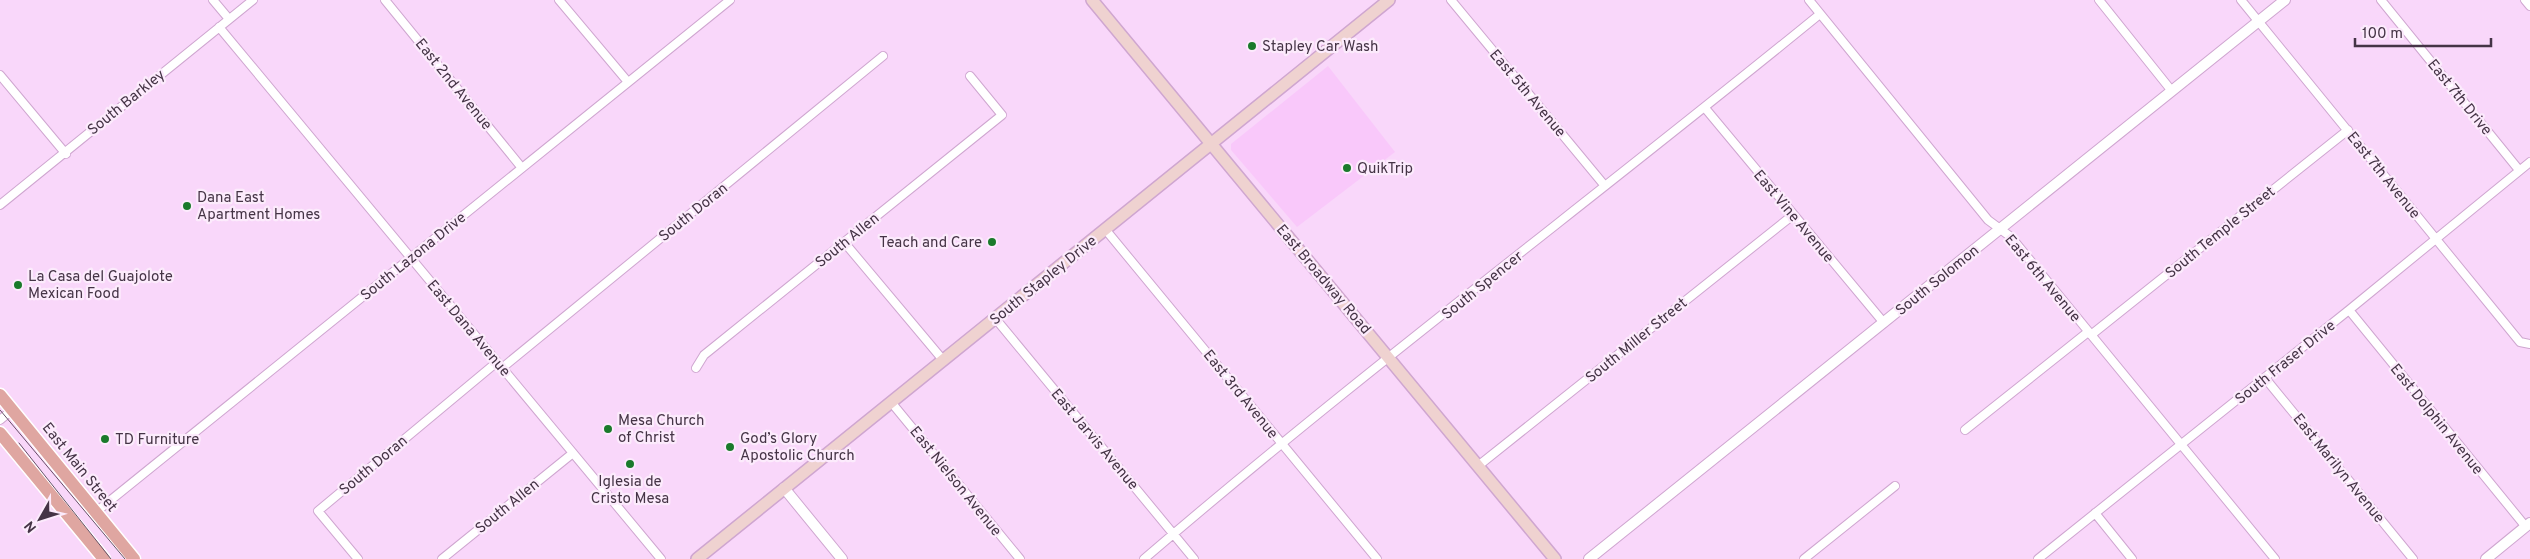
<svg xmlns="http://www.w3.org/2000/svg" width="2530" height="559" font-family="Overpass,sans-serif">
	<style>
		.built { fill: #f9c8fa }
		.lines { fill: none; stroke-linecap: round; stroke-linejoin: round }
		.minor-casing { stroke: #cfa6d0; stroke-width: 10 }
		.tertiary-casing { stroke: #cfa6d0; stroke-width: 12 }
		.secondary-casing { stroke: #cfa6d0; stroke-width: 14 }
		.primary-casing { stroke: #fff; stroke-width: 15 }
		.minor { stroke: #fff; stroke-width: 8 }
		.tertiary { stroke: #fff; stroke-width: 10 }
		.secondary { stroke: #efd2d0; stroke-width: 11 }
		.primary { stroke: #dfa6a1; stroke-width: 12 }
		.tram { stroke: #665267; stroke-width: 1 }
		.poi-dot { fill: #1a7a2b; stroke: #fcebfc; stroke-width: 2 }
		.labels { text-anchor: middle; stroke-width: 4.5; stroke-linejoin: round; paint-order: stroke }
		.poi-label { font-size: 15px; fill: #453446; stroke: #fcebfc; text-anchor: start }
		.street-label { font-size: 15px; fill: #453446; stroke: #fcebfc }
	</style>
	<rect width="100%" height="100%" fill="#f9d7fa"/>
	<path class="built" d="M1328,66L1395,152L1297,227L1231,150V144Z"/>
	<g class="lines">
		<defs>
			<path id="minor" d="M213,0L229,19
				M385,0L522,168
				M559,0L628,82
				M1451,0L1605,186
				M1809,0L1988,220L2011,237L2275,559
				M2099,0L2171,90
				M2241,0L2520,342L2530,344
				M2381,0L2519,170
				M2525,0L2530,6
				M219,27L661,559
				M0,75L66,154
				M1705,108L1884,323
				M0,205L253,0
				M1105,229L1377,559
				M844,242L943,360
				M2349,310L2526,527
				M995,318L1194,559
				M2091,335L2348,130
				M502,368L883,56
				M696,368L704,355L1002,115L970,76
				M2265,378L2413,559
				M891,402L1020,559
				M0,420L12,410
				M1965,430L2088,332
				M1478,466L1793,215
				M96,512L730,0
				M2095,513L2132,559
				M358,559L318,511L497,362
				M442,559L573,453
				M1144,559C1364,370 1596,197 1820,14
				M1804,559L1895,486
				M2038,559L2349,310L2530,162"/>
			<path id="tertiary" d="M784,488L842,559
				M1589,559L2285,0
				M2486,559L2530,523"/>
			<path id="secondary" d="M1092,0L1555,559
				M697,559L1389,0"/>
			<path id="primary" d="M0,395L134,559
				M0,433L104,559"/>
		</defs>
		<use href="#minor" class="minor-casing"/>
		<use href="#tertiary" class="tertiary-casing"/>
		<use href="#secondary" class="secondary-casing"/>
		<use href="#primary" class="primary-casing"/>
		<use href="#minor" class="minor"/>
		<use href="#tertiary" class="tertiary"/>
		<use href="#secondary" class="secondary"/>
		<use href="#primary" class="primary"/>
		<path class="tram" d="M0,410L125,559
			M19,443L111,559"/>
	</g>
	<g class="poi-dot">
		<circle cx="1252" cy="46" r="5"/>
		<circle cx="1347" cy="168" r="5"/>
		<circle cx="187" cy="206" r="5"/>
		<circle cx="992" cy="242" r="5"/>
		<circle cx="18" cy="285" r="5"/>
		<circle cx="608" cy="429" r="5"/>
		<circle cx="105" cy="439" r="5"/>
		<circle cx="730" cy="447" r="5"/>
		<circle cx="630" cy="464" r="5"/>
	</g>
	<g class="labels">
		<g class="poi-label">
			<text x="1262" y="51">Stapley Car Wash</text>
			<text x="1357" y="173">QuikTrip</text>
			<text x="197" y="202">Dana East<tspan x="197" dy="17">Apartment Homes</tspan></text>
			<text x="982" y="247" text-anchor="end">Teach and Care</text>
			<text x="28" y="281">La Casa del Guajolote<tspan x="28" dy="17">Mexican Food</tspan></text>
			<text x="618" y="425">Mesa Church<tspan x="618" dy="17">of Christ</tspan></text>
			<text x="740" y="443">God’s Glory<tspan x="740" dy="17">Apostolic Church</tspan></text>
			<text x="115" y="444">TD Furniture</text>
			<text x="630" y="486" text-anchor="middle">Iglesia de<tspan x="630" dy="17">Cristo Mesa</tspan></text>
		</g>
		<g class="street-label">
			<text transform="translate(454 84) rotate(51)" y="5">East 2nd Avenue</text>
			<text transform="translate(1528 93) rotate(50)" y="5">East 5th Avenue</text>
			<text transform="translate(2460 97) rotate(51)" y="5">East 7th Drive</text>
			<text transform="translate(126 102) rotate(-39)" y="5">South Barkley</text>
			<text transform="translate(2384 175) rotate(51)" y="5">East 7th Avenue</text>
			<text transform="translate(693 212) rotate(-39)" y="5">South Doran</text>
			<text transform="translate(1794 216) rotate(50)" y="5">East Vine Avenue</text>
			<text transform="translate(2220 232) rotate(-39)" y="5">South Temple Street</text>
			<text transform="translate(847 240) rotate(-39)" y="5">South Allen</text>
			<text transform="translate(413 256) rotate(-39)" y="5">South Lazona Drive</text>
			<text transform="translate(2043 278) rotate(50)" y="5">East 6th Avenue</text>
			<text transform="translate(1324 279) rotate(50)" y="5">East Broadway Road</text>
			<text transform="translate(1043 280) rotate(-39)" y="5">South Stapley Drive</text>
			<text transform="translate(1937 280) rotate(-39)" y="5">South Solomon</text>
			<text transform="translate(1482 285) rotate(-39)" y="5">South Spencer</text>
			<text transform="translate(469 328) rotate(50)" y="5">East Dana Avenue</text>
			<text transform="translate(1636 340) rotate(-39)" y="5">South Miller Street</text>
			<text transform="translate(2285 362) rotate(-39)" y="5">South Fraser Drive</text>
			<text transform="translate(1241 394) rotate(51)" y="5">East 3rd Avenue</text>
			<text transform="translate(2437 419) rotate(51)" y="5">East Dolphin Avenue</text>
			<text transform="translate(1095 439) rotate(50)" y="5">East Jarvis Avenue</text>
			<text transform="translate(373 465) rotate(-40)" y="5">South Doran</text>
			<text transform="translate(80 467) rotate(51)" y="5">East Main Street</text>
			<text transform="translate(2339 468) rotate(51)" y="5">East Marilyn Avenue</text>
			<text transform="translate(956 481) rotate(51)" y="5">East Nielson Avenue</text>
			<text transform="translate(507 506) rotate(-39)" y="5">South Allen</text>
		</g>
	</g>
	<g transform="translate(40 519) rotate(231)" stroke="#fcebfc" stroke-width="4" paint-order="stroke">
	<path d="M0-4L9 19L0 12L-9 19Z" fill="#453446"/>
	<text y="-8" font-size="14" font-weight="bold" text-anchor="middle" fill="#453446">N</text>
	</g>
	<path d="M2355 38v8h136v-8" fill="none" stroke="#453446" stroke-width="2.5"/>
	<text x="2362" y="38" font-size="15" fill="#453446" stroke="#fcebfc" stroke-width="4" paint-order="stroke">100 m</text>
</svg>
